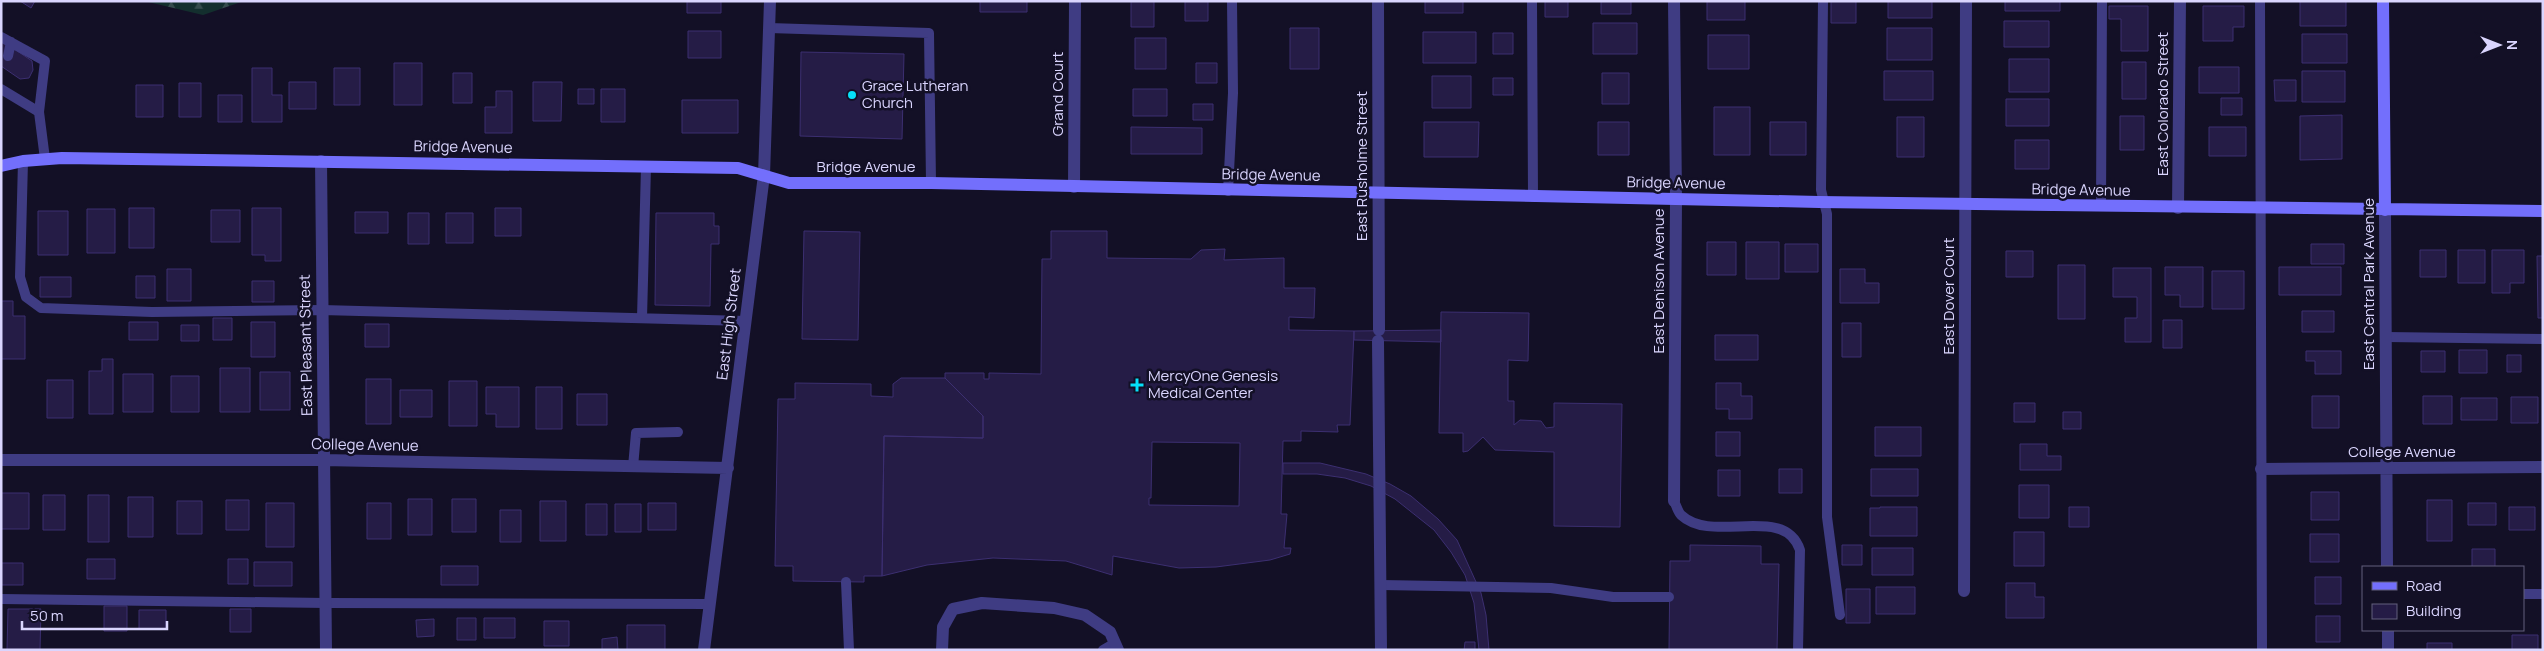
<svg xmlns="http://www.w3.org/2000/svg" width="2544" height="651" font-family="Manrope,sans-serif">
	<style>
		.forest { fill: url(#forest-firs) }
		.building { fill: #251c46; stroke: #3c2f71; fill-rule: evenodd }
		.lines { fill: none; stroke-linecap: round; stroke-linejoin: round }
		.lane { stroke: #3f3c83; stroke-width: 10 }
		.street { stroke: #3f3c83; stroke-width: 12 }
		.secondary { stroke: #736ffc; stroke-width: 12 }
		.poi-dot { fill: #06e0f9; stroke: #131026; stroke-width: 2 }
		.labels { text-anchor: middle; stroke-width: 5; stroke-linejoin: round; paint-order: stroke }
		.poi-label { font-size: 15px; fill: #dad5fe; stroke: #131026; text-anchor: start }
		.street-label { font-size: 15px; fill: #dad5fe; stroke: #131026 }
	</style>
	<defs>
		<pattern id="forest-firs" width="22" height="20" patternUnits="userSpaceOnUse" patternTransform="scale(1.25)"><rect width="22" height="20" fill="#132f2e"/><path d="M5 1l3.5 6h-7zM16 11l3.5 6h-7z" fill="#354c4d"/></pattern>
	</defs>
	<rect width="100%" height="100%" fill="#131026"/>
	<path class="forest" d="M144,1H244L203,15Z"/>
	<path class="building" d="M20,1H35L31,8Z
		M687,1H721V13H687Z
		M980,1H1027V12H980Z
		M1131,1H1154V27H1131Z
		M1185,1H1208V21H1185Z
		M1425,1H1463V13H1425Z
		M1545,1H1568V17H1545Z
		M1601,1H1631V14H1601Z
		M1707,1H1745V20H1707Z
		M1831,1H1856V23H1831Z
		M1888,1H1932V18H1888Z
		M2005,1H2060V11H2005Z
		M2300,1H2346V26H2300Z
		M2109,6H2148V51H2121V19H2109Z
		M2203,6H2244V27H2233V41H2203Z
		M2004,21H2049V47H2004Z
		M1593,23H1637V54H1593Z
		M1290,28H1319V69H1290Z
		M1887,28H1932V60H1887Z
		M688,31H721V58H688Z
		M1423,32H1476V63H1423Z
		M1493,33H1513V54H1493Z
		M2302,34H2347V63H2302Z
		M1708,35H1749V69H1708Z
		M1135,38H1166V69H1135Z
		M1,40L32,61L33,70L29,78L20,79L1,66Z
		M801,52L904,54L902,139L800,136Z
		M2009,59H2049V92H2009Z
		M2122,62H2146V99H2122Z
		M394,63H422V105H394Z
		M1196,63H1217V83H1196Z
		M2199,67H2239V93H2199Z
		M252,68H272V95H282V122H252Z
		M334,68H360V105H334Z
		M1884,71H1933V100H1884Z
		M2302,71H2345V102H2302Z
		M453,73H472V103H453Z
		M1602,73H1629V104H1602Z
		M1432,76H1471V108H1432Z
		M1493,78H1513V95H1493Z
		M2274,80H2296V101H2275Z
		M289,82H316V109H289Z
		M533,82H562L561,121H533Z
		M179,83H201V117H179Z
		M136,85H163V117H136Z
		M578,89H594V104H578Z
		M601,89H625V122H601Z
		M1133,89H1167V116H1133Z
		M496,91H512V133H485V107H496Z
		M218,95H242V122H218Z
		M2221,98H2242V115H2221Z
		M2006,99H2049V126H2006Z
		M682,100H738V133H682Z
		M1193,104H1213V120H1193Z
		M1714,107H1750V155H1714Z
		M2342,115V159L2300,160V116Z
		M2120,116H2144V150H2120Z
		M1897,117H1924V157H1897Z
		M1424,122H1479L1478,157H1424Z
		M1598,122H1629V155H1598Z
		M1770,122H1806V155H1770Z
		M1131,127L1202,128V154H1131Z
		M2209,127H2246V156H2209Z
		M2015,140H2049V169H2015Z
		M129,208H154V248H129Z
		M252,208H281V261H265V255H252Z
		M495,208H521V236H495Z
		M87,209H115V253H87Z
		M211,210H240V242H211Z
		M38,211H68V255H38Z
		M355,212H388V233H355Z
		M408,213H429V244H408Z
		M446,213H473V243H446Z
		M656,213H714V226H719V244H711L710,306L655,305Z
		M804,231L860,232L858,340L802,339Z
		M1051,231H1107V258L1191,259L1201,250L1225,249L1224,260L1284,258V288H1315L1314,318L1289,317V330L1354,331L1350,425H1337L1338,432L1301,431V441H1283L1281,514H1287L1284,548H1291L1290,554L1270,560L1216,567L1179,568L1113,556L1112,575L1066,561L993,558L927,565L882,576L884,436L983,438V416L945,378V373H984V379H989V373L1041,374L1042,259H1051ZM1152,442L1240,443L1239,506L1149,505V498H1151Z
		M1707,242H1736V275H1707Z
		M1746,242H1779V279H1746Z
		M1785,244H1818V272H1785Z
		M2311,244H2344V264H2311Z
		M2420,250H2446V277H2420Z
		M2458,250H2485V283H2458Z
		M2492,250H2524V283H2510V293H2492Z
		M2006,251H2033V277H2006Z
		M2537,256H2543V318H2538Z
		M2058,265H2085V319H2058Z
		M2165,267H2203V307H2180V295H2165Z
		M2279,267H2341V295H2279Z
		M2113,268H2151V342H2125V318H2137V297H2113Z
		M167,269H191V301H167Z
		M1840,269H1865V283H1879V303H1840Z
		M2212,271H2244V309H2212Z
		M136,276H155V298H136Z
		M40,277H71V297H40Z
		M252,281H274V302H252Z
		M1,301H13V316H25V359H1Z
		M2302,311H2334V332H2302Z
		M1441,312L1529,313L1528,361L1508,360V401H1514V425L1520,420L1541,421L1546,428L1554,427V403L1622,404L1620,527L1554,526V452L1495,450L1483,437L1468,451L1463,452V433H1439Z
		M213,318H232V340H213Z
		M2163,320H2182V348H2163Z
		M129,322H158V340H129Z
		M251,322H275V357H251Z
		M1842,323H1861V357H1842Z
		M365,324H389V347H365Z
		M181,325H199V341H181Z
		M1441,330V342L1354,340V331Z
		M1715,335H1758V360H1715Z
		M2459,350H2487V373H2459Z
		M2306,351H2341V374H2315V361H2306Z
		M2421,351H2445V372H2421Z
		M2507,355H2521V372H2507Z
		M102,359H113V414H89V371H102Z
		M220,368H250V412H220Z
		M260,372H290V410H260Z
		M123,374H153V412H123Z
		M171,376H199V412H171Z
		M901,378H945L983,416V438L884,436L882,576H864V582L793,581V566H775L778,399H795V383L871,384V396L893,397V384Z
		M366,379H391V424H366Z
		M47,380H73V418H47Z
		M449,381H477V426H449Z
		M1716,383H1741V396H1752V419H1729V409H1716Z
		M486,387H519V427H496V414H486Z
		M536,387H562V429H536Z
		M400,390H432V417H400Z
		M577,394H607V425H577Z
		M2312,396H2339V428H2312Z
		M2423,396H2452V424H2423Z
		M2511,397H2538V423H2511Z
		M2461,398H2497V420H2461Z
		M2014,403H2035V422H2014Z
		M2063,412H2081V429H2063Z
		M1875,427H1921V456H1875Z
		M1716,432H1740V456H1716Z
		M2020,444H2047V456H2061V470H2020Z
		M1283,463H1320L1366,474L1390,484L1411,496L1438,519L1457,540L1481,593L1486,615L1489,650H1479L1474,603L1465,575L1451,552L1434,530L1395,499L1371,486L1345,478L1317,474H1283Z
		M1779,469H1802V493H1779Z
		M1871,469H1918V496H1871Z
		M1718,470H1740V496H1718Z
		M2019,485H2049V518H2019Z
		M2311,492H2339V520H2311Z
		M1,493H29V529H1Z
		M43,495H65V530H43Z
		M88,495H109V542H88Z
		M128,497H153V537H128Z
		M408,499H432V535H408Z
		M452,499H476V532H452Z
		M226,500H249V530H226Z
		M2427,500H2452V541H2427Z
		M177,501H202V534H177Z
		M540,501H566V541H540Z
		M266,503H294V547H266Z
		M367,503H391V539H367Z
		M648,503H676V530H648Z
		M2468,503H2496V525H2468Z
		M586,504H607V535H586Z
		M615,504H641V532H615Z
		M1880,507H1917V536H1870V508H1880Z
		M2069,507H2089V527H2069Z
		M2509,507H2535V530H2509Z
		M500,510H521V542H500Z
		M2014,532H2044V566H2014Z
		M2310,534H2339V562H2310Z
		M1690,545L1761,546V564H1779L1777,650H1669L1670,561H1690Z
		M1842,545H1862V565H1842Z
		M1872,548H1913V575H1872Z
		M2472,549H2495V567H2472Z
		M87,559H115V579H87Z
		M228,559H248V584H228Z
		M254,562H292V586H254Z
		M1,563H23V585H1Z
		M441,566H478V585H441Z
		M2315,577H2341V604H2315Z
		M2006,583H2035V597H2044V618H2006Z
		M1876,587H1915V614H1876Z
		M1846,589H1870V623H1846Z
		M104,606H127V631H104Z
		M8,609H41L40,650H7Z
		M230,609H251V632H230Z
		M139,610H166V629H139Z
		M2316,616H2340V642H2316Z
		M457,618H476V640H457Z
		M484,618H515V638H484Z
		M434,619V636L417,637L416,620Z
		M544,621H569V646H544Z
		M627,625H665V650H627Z
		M2512,635H2538V650H2512Z
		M617,637L618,650H602V639Z
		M1465,642H1475V650H1464Z
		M2427,643H2452V650H2427Z"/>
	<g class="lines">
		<path class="lane" d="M1532,1L1533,197
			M1823,1L1821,190L1827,214V517L1840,615
			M2260,1L2262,650
			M769,28L929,33L931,183
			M1,37L45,61L39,112L45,159
			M8,56L11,42
			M1,89L39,112
			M23,161L20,277L26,297L41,308L152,312L322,310L746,321
			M1228,191L1233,93L1232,1
			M2101,206L2102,1
			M642,318L646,167
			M2386,337L2543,339
			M633,467L636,433L678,432
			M1674,501C1676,505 1678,512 1681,515C1713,545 1784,503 1800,550L1798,650
			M846,582L849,650
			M1381,585L1551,588L1613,597H1669
			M2523,594H2543
			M1,599L326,603L710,604
			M1103,650L1115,643"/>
		<path class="street" d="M1378,1L1379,330
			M321,161L326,650
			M1074,187L1075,1
			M2178,208L2180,1
			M2385,210L2387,567
			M1378,341L1381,650
			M1,460H323L728,468
			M2261,469L2543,467
			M1674,501L1676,199L1674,1
			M1964,591L1966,1
			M2388,630V650
			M704,650L764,175L770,1
			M942,650L943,627L953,609L982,603L1054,608L1085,615L1110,632L1118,650"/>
		<path class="secondary" d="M2383,1L2385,210
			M1,166L23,161L62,158L738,168L789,183H931L1819,202L2543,211"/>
	</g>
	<g class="poi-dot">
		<circle cx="852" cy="95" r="5"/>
		<path d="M1134.5 377.5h5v5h5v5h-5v5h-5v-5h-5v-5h5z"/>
	</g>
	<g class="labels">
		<g class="poi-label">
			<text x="862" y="91">Grace Lutheran<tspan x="862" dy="17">Church</tspan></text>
			<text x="1148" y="381">MercyOne Genesis<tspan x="1148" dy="17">Medical Center</tspan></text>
		</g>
		<g class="street-label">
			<text transform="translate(1058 94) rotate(-90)" y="5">Grand Court</text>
			<text transform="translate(2163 104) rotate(-90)" y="5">East Colorado Street</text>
			<text transform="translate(463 147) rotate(1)" y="5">Bridge Avenue</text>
			<text transform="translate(1362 166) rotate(-90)" y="5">East Rusholme Street</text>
			<text x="866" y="172">Bridge Avenue</text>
			<text transform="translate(1271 175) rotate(1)" y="5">Bridge Avenue</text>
			<text transform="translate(1676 183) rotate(1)" y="5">Bridge Avenue</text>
			<text transform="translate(2081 190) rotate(1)" y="5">Bridge Avenue</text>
			<text transform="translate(1659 281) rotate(-90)" y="5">East Denison Avenue</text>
			<text transform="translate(2369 284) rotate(-90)" y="5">East Central Park Avenue</text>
			<text transform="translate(1949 296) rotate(-90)" y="5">East Dover Court</text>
			<text transform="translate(729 324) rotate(-83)" y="5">East High Street</text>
			<text transform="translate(306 345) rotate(-91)" y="5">East Pleasant Street</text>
			<text transform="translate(365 445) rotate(1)" y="5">College Avenue</text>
			<text x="2402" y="457">College Avenue</text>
		</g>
	</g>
	<rect width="2544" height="651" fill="none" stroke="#dad5fe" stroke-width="5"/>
	<rect x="2362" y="566" width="162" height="65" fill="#131026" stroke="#635f7c"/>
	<rect x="2372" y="582" width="25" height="8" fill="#736ffc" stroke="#635f7c"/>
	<text x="2406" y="591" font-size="15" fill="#dad5fe">Road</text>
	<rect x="2372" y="604" width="25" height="15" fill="#251c46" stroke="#635f7c"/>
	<text x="2406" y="616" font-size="15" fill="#dad5fe">Building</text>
	<g transform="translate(2499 45) rotate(90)" stroke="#131026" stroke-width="4" paint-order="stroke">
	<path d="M0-4L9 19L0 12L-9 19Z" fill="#dad5fe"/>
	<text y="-8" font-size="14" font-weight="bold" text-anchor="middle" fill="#dad5fe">N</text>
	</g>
	<path d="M22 621v8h145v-8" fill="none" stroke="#dad5fe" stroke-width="2.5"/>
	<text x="30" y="621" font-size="15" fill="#dad5fe" stroke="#131026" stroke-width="4" paint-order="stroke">50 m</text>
</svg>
